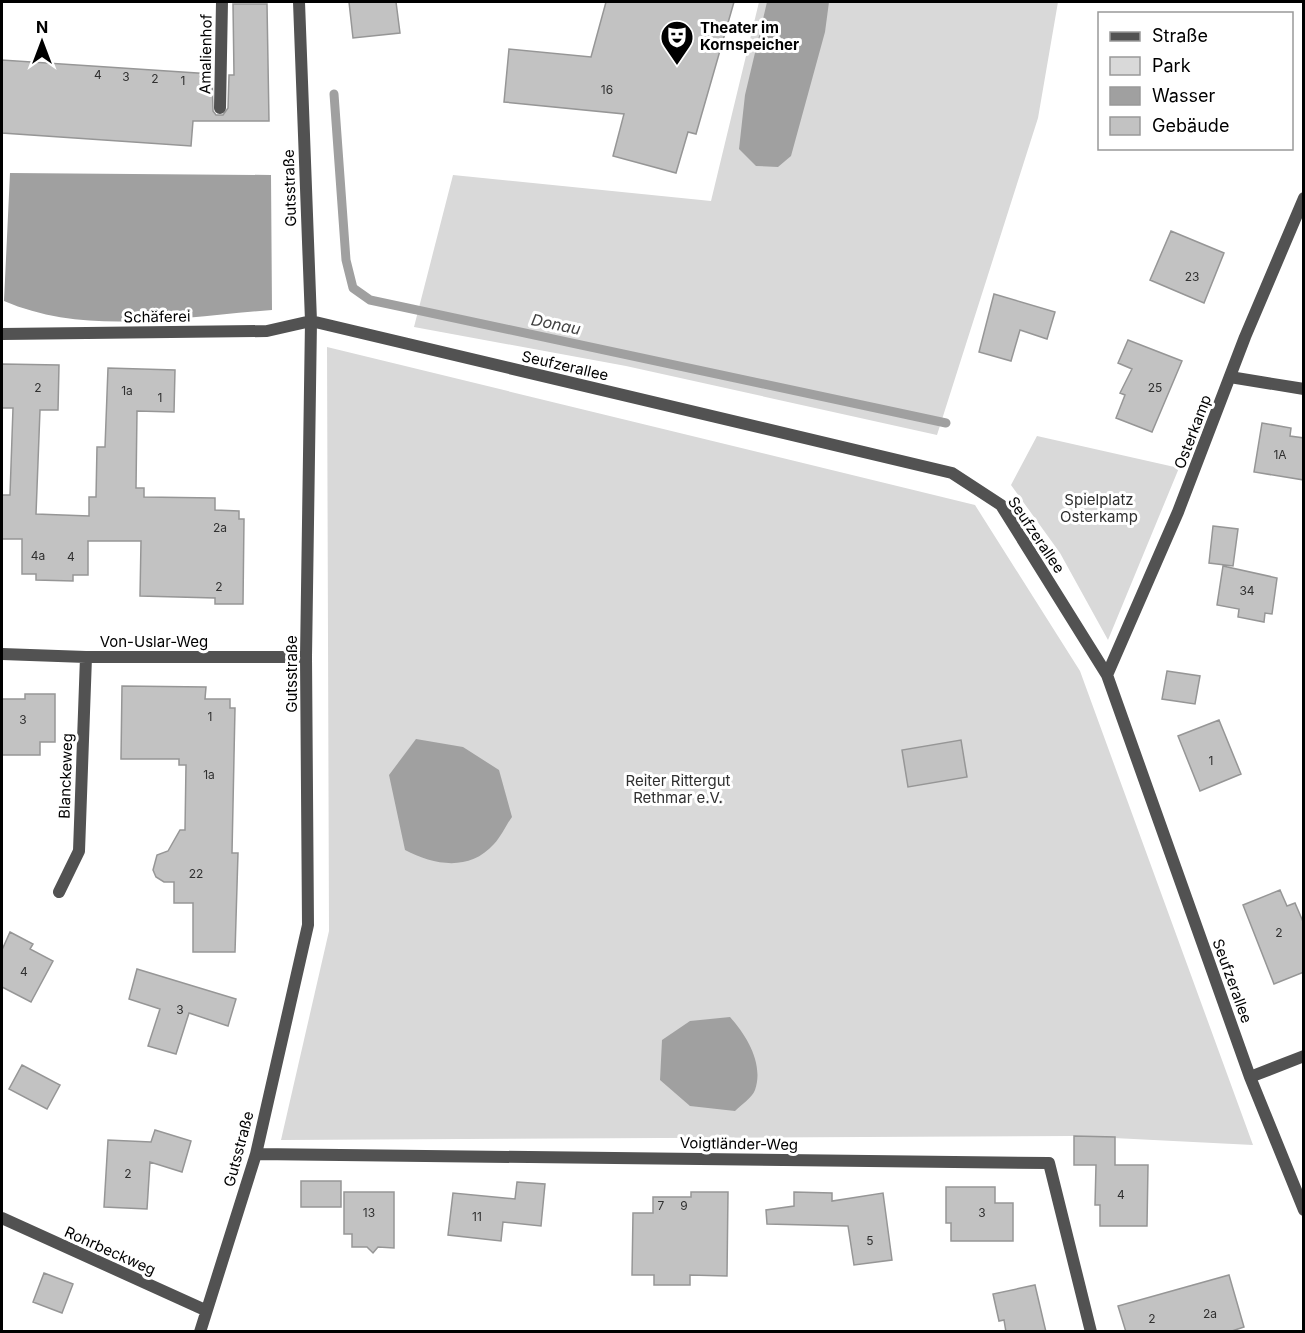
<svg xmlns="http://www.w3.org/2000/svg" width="1305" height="1333" font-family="Inter,sans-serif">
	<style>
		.green { fill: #d9d9d9 }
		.water { fill: #a0a0a0 }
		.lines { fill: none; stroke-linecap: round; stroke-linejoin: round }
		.stream { stroke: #a0a0a0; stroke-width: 9 }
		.building { fill: #c2c2c2; stroke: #969696; stroke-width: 1.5 }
		.minor { stroke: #525252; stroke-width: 12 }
		.labels { text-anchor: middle; stroke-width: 6; stroke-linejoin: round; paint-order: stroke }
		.number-label { font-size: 12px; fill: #303030 }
		.poi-label { font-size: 15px; font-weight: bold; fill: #000; stroke: #fff; text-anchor: start }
		.street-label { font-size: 15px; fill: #000; stroke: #fff }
		.park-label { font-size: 15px; fill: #303030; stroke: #fff }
		.water-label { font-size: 16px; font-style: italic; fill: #414141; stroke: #fff }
	</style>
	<rect width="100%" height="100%" fill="#fff"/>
	<path class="green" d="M759,2H1058L1038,118L937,435L626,366L414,327L453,175L711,201Z
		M327,347L975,505L1080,671L1253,1145L1074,1136L281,1140L329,931Z
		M1037,436L1179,468L1108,640L1060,553L1011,485Z"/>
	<path class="water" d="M767,2H829L825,32L791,156L778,167L756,166L739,149L745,95Z
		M10,173L271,175L272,310C183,316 88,337 4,301Z
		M416,739L463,747L499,770L512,817C506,825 501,837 494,844C469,872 434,865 405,850L389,775Z
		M730,1017C747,1036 764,1064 755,1090C752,1098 741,1105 735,1111L690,1106L660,1080L662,1040L690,1021Z"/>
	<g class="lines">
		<path class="stream" d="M334,94L346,260L353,288L370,300L946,423"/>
	</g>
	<path class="building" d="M349,2H396L400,33L353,38Z
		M606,2H734L696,134L688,132L676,173L613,156L624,114L504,102L509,49L591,57Z
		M233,4H267L269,121H193L191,146L2,133V60L212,74L213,111L216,115H223L228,108L229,75H234Z
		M1171,231L1224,253L1204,303L1150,280Z
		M994,294L1055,312L1047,339L1020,330L1011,361L979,352Z
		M1128,340L1182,361L1152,432L1116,418L1125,395L1120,393L1132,369L1118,363Z
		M2,364L59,365L58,410H40L36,514L89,516V497H96L97,447H105L108,368L175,370L174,412L137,411L136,488H144V497L215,498V510L239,511V519H244L243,604H215V598L140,596L141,541H88V575H73V581L36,580V574H22V539H2V495H10L13,408H2Z
		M1262,423L1291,428L1290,436L1304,438V480L1254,472Z
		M1213,526L1238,529L1233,566L1209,563Z
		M1223,566L1277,578L1272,614L1265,613L1264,622L1238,617L1239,609L1217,605Z
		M1167,671L1200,676L1195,704L1162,699Z
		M122,686L206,687L205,699H230V708H235L232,853H238L235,952H193V903H174V882H164L156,877L153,870L157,855L168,851L180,830H185L186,765H179V759H121Z
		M25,694H55V742H40V755H2V699H25Z
		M1219,720L1241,774L1200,791L1178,736Z
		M961,740L967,777L908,787L902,750Z
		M1280,890L1287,906L1295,903L1304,924V972L1274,984L1243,905Z
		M10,932L33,944L30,949L53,961L31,1002L2,987V950Z
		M137,969L236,999L228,1026L189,1013L176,1054L148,1046L160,1009L129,999Z
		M22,1065L60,1085L47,1109L9,1089Z
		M155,1130L191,1141L182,1172L150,1162L147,1209L104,1207L108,1140L151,1142Z
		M1074,1136L1115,1137V1165H1148L1147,1226H1100V1205H1095L1096,1165H1074Z
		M301,1181H341V1207H301Z
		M517,1182L545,1184L541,1226L503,1222L501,1241L448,1235L453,1193L515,1199Z
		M946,1187H995V1203H1013V1241H951V1223H946Z
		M344,1192H394V1248L378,1247L373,1253L367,1247H352V1234H344Z
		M691,1192H728L727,1276L690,1275V1285H654V1275H632L633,1213H653V1197H691Z
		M794,1192L832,1193V1201L883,1193L892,1260L854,1265L848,1226L767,1224L766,1210L794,1206Z
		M44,1273L73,1284L62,1313L33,1302Z
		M1229,1275L1244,1327L1229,1332H1126L1118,1306Z
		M1035,1285L1046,1332H1006L1004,1320L999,1321L993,1294Z"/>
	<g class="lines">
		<path class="minor" d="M220,108L222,2
			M2,334L267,331L311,321L952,473L1001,505L1107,675L1250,1077L1304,1210
			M1230,377L1304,389
			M2,654L86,657H306
			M1107,675L1178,512L1245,337L1304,198
			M59,892L79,851L86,657
			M1250,1077L1304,1056
			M256,1154L1049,1163L1091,1332
			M2,1218L205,1310
			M200,1332L256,1154L308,925L306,657L311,321L299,2"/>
	</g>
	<defs>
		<symbol id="theatre-pin" viewBox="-11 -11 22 30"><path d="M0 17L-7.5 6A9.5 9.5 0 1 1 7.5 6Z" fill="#000" stroke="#fff"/><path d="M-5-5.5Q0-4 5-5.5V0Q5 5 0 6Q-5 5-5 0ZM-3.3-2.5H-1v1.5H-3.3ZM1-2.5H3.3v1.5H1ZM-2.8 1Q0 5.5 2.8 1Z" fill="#fff"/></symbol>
	</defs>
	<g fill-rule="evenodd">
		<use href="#theatre-pin" x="658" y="18" width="38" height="52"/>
	</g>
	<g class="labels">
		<g class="number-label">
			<text x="98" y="79">4</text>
			<text x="126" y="81">3</text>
			<text x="155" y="83">2</text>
			<text x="183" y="85">1</text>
			<text x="607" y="94">16</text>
			<text x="1192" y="281">23</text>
			<text x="38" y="392">2</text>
			<text x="1155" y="392">25</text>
			<text x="127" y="395">1a</text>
			<text x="160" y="402">1</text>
			<text x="1280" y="459">1A</text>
			<text x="220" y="532">2a</text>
			<text x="38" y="560">4a</text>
			<text x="71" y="561">4</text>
			<text x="219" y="591">2</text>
			<text x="1247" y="595">34</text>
			<text x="210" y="721">1</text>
			<text x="23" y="724">3</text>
			<text x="1211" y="765">1</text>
			<text x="209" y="779">1a</text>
			<text x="196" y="878">22</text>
			<text x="1279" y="937">2</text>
			<text x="24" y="976">4</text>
			<text x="180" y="1014">3</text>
			<text x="128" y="1178">2</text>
			<text x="1121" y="1199">4</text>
			<text x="661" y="1210">7</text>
			<text x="684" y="1210">9</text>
			<text x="369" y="1217">13</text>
			<text x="982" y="1217">3</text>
			<text x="477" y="1221">11</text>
			<text x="870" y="1245">5</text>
			<text x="1210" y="1318">2a</text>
			<text x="1152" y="1323">2</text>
		</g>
		<g class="poi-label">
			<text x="700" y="33">Theater im<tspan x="700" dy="17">Kornspeicher</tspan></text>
		</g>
		<g class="street-label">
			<text transform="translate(206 54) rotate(-89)" y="5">Amalienhof</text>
			<text transform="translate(290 188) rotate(-92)" y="5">Gutsstraße</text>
			<text transform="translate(157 317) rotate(-1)" y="5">Schäferei</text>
			<text transform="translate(565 366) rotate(13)" y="5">Seufzerallee</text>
			<text transform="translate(1193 432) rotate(-69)" y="5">Osterkamp</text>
			<text transform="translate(1036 535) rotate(56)" y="5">Seufzerallee</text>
			<text x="154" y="647">Von-Uslar-Weg</text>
			<text transform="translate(292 674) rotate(-90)" y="5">Gutsstraße</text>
			<text transform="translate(66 776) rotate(-88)" y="5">Blanckeweg</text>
			<text transform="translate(1232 981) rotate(70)" y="5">Seufzerallee</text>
			<text transform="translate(739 1144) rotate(1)" y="5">Voigtländer-Weg</text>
			<text transform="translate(239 1149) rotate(-75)" y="5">Gutsstraße</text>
			<text transform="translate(110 1251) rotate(24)" y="5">Rohrbeckweg</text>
		</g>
		<g class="park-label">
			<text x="1099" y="505">Spielplatz<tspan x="1099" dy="17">Osterkamp</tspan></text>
			<text x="678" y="786">Reiter Rittergut<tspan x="678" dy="17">Rethmar e.V.</tspan></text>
		</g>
		<g class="water-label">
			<text transform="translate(556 324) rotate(12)" y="6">Donau</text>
		</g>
	</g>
	<rect width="1305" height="1333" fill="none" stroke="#000000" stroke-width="6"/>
	<rect x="1098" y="12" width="195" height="138" fill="#ffffff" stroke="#999999" stroke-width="1.5"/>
	<rect x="1110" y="32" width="30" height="9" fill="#525252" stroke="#999999" stroke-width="1.5"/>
	<text x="1152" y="42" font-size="18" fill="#000000">Straße</text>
	<rect x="1110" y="57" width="30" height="18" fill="#d9d9d9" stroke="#999999" stroke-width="1.5"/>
	<text x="1152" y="72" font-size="18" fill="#000000">Park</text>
	<rect x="1110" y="87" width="30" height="18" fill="#a0a0a0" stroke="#999999" stroke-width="1.5"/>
	<text x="1152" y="102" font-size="18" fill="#000000">Wasser</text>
	<rect x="1110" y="117" width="30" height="18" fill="#c2c2c2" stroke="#999999" stroke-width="1.5"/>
	<text x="1152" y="132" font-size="18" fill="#000000">Gebäude</text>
	<g transform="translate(42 42)" stroke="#ffffff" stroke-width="4.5" paint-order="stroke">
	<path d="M0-4.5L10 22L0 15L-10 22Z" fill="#000000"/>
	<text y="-9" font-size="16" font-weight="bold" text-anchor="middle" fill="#000000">N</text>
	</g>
</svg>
